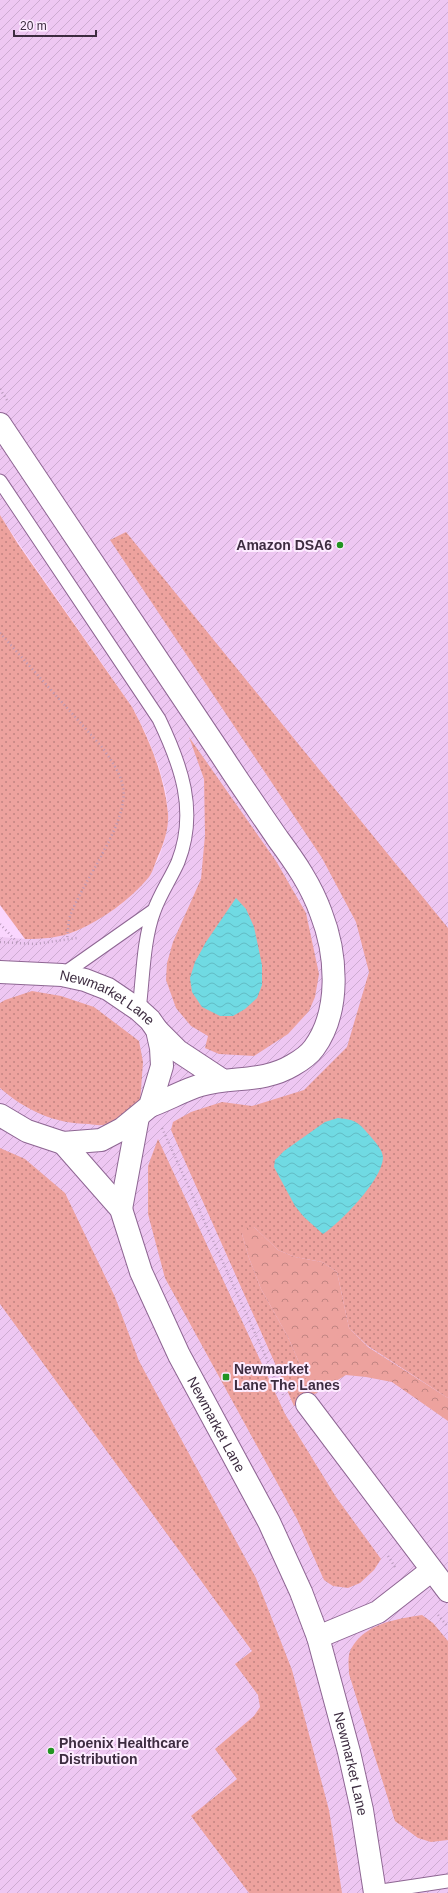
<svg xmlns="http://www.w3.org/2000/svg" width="448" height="1893" font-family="Arial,sans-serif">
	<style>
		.industrial { fill: url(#industrial-furrows) }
		.grass { fill: url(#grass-dots) }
		.forest { fill: url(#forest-crowns) }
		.water { fill: url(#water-waves) }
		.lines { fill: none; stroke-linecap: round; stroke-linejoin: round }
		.service-casing { stroke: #8e6693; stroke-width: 15 }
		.minor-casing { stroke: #8e6693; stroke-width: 24 }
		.secondary-casing { stroke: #8e6693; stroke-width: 24 }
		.path { stroke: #b99bbc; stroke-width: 2.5; stroke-dasharray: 1 3; stroke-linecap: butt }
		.service { stroke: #fff; stroke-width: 13 }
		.minor { stroke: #fff; stroke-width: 22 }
		.secondary { stroke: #fff; stroke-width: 22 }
		.poi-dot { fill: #219421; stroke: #fdebff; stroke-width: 1.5 }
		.labels { text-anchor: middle; stroke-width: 4; stroke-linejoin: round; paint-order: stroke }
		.poi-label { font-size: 14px; font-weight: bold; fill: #3d2c40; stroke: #fdebff; text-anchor: start }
		.street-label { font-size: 14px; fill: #3d2c40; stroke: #fdebff }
	</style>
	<defs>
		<pattern id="industrial-furrows" width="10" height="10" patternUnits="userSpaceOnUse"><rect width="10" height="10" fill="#eec7f2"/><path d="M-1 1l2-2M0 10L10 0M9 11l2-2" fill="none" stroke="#cdabd1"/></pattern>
		<pattern id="grass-dots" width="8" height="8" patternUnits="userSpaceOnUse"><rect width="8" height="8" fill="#eda29e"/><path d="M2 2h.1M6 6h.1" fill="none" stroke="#c18482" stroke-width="1.8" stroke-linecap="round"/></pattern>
		<pattern id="forest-crowns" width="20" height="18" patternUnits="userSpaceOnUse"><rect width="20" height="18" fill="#eda29e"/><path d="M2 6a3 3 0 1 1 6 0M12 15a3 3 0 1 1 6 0" fill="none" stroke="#c18482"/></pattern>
		<pattern id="water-waves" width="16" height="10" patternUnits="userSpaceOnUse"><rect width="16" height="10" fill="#70dae3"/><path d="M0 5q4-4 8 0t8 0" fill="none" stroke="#62bbc4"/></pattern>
	</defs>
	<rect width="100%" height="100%" fill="#fad6fe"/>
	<path class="industrial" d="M0,0H448V1893H0V937L25,939L55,937L75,932L119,906L149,876L159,858L165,839L168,814L166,792L158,764L145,732L132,707L0,516Z"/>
	<path class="grass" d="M0,515L18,544L132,707C150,741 164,775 168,813C169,826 165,840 160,852C156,859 154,870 149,877C130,900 103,919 76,931C60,938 42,939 25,939L0,905Z
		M126,532L448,928V1398L368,1346L349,1328L337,1272L322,1262L295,1257L278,1250L254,1227L242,1234L249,1258L261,1289L288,1337L313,1395L294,1406L171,1130L173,1122L191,1112L222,1102L252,1106L304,1090L347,1047L369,972L356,922L322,858L110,540Z
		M189,737L276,861L306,913L319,974L315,997L309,1011L288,1034L254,1056L219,1054L205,1048L208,1036L191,1026L176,1008L166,980L167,963L173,942L201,879L205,835L204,779Z
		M32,991L61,996L94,1007L139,1041L143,1062L140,1103C130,1112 121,1121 107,1124C102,1126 95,1125 89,1124C55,1124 25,1110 0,1088V1003L5,1000Z
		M158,1139L285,1414L336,1497L381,1559L374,1570L360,1583L348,1588L333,1586L324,1580L297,1519L165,1278L148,1214V1166Z
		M0,1148L25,1159L65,1193L115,1297L139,1361L256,1578L292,1670L329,1810L342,1893H249L191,1816L237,1779L215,1749L254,1716L260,1707L258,1695L235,1664L252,1651L0,1304Z
		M422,1615L433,1623L448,1641V1840L431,1842L418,1838L395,1821L349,1674C349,1666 347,1656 351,1649C365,1623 397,1619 422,1615Z"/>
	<path class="forest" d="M254,1227L278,1250L295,1257L322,1262L337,1272L349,1328L368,1347L448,1398V1421L392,1382L366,1377L346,1375L313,1395L288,1337L261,1289L249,1258L242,1234L245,1228Z"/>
	<path class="water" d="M236,898L246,909L254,927L262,965V985L257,998L245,1009L233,1016H220L202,1007L192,992L190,978L195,962L206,942Z
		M338,1118C357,1120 358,1122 371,1137C375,1142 383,1150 383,1158C382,1180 341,1222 323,1234L304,1217L295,1206L274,1167L275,1160L284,1151L325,1122Z"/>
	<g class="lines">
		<defs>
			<path id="service" d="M0,481L159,719C181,765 198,811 178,862C171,878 160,894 154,911C143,940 143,979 139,1010
				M62,975L153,911
				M375,1892L448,1881"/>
			<path id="minor" d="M0,424C74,535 148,646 222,756C240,784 259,811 278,839C295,862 311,885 321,913C337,954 341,1011 314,1048C309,1055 300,1061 293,1065C263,1083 233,1076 201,1085C184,1090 167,1100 150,1106
				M157,1030L178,1051L222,1080
				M307,1404L448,1591
				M318,1637L378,1612L432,1570"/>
			<g id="secondary">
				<path id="s1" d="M0,972L62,975L85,980L108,989L139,1010L150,1020L157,1030L161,1048L162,1066L150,1106L122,1129L101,1140L63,1143L27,1131L0,1115"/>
				<path id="s2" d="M63,1143L121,1209L141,1272L179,1355L269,1522L301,1592L318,1637L349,1752L362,1810L375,1893"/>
				<path d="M121,1209L138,1117"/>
			</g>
		</defs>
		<use href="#service" class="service-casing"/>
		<use href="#minor" class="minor-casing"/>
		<use href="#secondary" class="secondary-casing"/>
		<path class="path" d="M0,389L7,400
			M0,633L102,747C111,760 120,772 123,787C130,821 82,882 70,916C68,923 68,932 67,940
			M0,924L18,943
			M0,942L35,944L77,938
			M162,1128L284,1397
			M388,1556L395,1567
			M438,1615L448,1627"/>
		<use href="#service" class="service"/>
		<use href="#minor" class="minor"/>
		<use href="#secondary" class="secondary"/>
	</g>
	<g class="poi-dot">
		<circle cx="340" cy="545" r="4"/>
		<rect x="222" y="1373" width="8" height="8" rx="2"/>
		<circle cx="51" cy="1751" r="4"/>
	</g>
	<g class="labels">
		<g class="poi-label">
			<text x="332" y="550" text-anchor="end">Amazon DSA6</text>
			<text x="234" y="1374">Newmarket<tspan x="234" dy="16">Lane The Lanes</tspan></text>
			<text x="59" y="1748">Phoenix Healthcare<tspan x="59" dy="16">Distribution</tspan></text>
		</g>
		<g class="street-label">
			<text dy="5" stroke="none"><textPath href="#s1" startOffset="113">Newmarket Lane</textPath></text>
			<text dy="5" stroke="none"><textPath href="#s2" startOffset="324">Newmarket Lane</textPath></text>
			<text dy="5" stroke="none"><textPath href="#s2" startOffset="691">Newmarket Lane</textPath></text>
		</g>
	</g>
	<path d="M14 30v6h82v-6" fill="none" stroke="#3d2c40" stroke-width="2"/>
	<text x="20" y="30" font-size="12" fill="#3d2c40" stroke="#fdebff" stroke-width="3" paint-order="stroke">20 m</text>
</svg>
